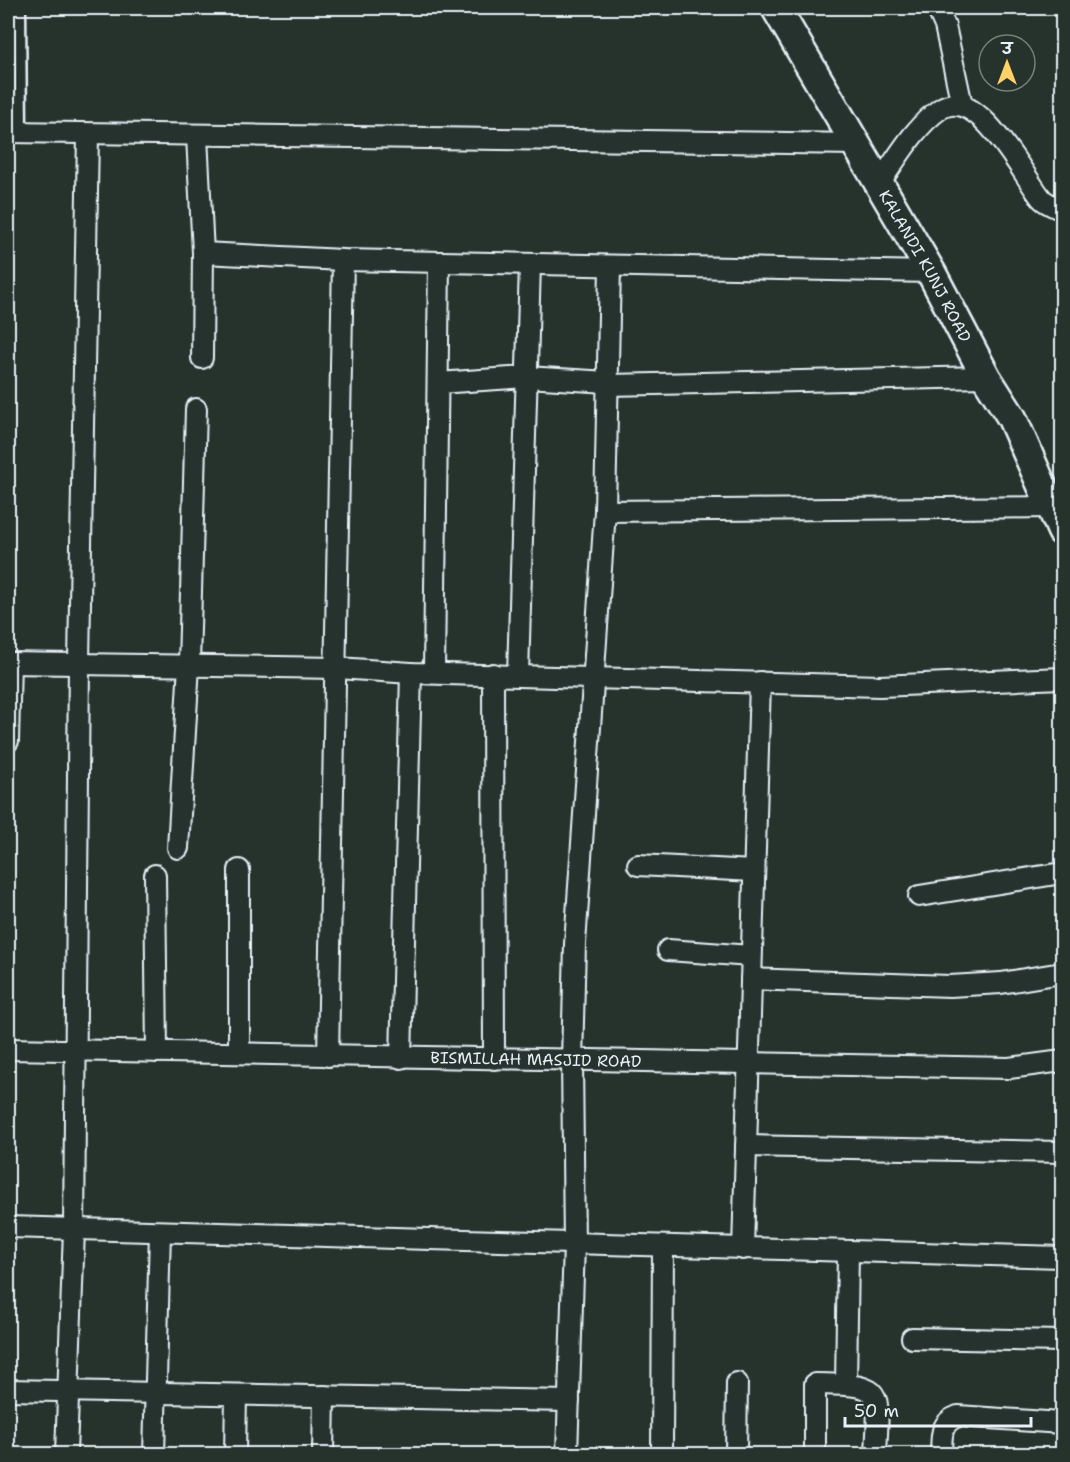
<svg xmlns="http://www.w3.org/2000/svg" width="1070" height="1462" font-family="'Shantell Sans','Playpen Sans Deva',sans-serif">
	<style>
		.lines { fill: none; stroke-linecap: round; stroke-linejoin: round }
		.lane-casing { stroke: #e8f1f8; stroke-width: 15 }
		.street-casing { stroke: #e8f1f8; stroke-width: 24 }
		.secondary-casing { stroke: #e8f1f8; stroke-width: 33 }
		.lane { stroke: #26332d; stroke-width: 10 }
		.street { stroke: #26332d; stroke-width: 20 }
		.secondary { stroke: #26332d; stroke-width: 28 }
		.labels { text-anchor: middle; stroke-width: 6; stroke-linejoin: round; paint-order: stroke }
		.street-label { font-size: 16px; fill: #e8f1f8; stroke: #26332d }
	</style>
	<rect width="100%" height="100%" fill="#26332d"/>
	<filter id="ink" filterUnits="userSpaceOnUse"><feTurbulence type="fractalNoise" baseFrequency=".0167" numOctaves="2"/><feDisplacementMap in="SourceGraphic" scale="12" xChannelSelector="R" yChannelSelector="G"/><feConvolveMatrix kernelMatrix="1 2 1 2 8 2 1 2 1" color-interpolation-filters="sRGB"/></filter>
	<g filter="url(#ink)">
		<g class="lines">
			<defs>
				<path id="lane" d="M20,8L21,133"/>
				<g id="street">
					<path d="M937,8L945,26L962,105"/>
					<path d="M8,132L856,144"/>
					<path d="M197,136L203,253L202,358"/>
					<path d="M878,185C896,160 914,127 940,109C977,83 1023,176 1042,199C1047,204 1056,207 1062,210"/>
					<path d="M203,253L343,260L931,272"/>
					<path d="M438,383L526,377L608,382"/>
					<path d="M608,385L986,377"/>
					<path d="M605,511L1052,507"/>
					<path d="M8,663L338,668L411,673L880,686L1062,678"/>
					<path d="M434,672L439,262"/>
					<path d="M493,674L494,1059"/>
					<path d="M518,675L530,264"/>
					<path d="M8,741L10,663"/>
					<path d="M178,848L189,665L196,409"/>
					<path d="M638,865L754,871"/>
					<path d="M239,870V1053"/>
					<path d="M155,875L157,1052"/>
					<path d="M919,896L1062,873"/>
					<path d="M668,950L751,956"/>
					<path d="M751,979L950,986L1001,983L1062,973"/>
					<path id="s1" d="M8,1049L1009,1068L1062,1061"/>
					<path d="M328,1056L343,260"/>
					<path d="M401,1058L411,673"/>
					<path d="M746,1146L1062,1152"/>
					<path d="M8,1227L1062,1257"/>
					<path d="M743,1249L760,682"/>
					<path d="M912,1338L1062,1341"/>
					<path d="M846,1384L848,1252"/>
					<path d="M8,1390L569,1401"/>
					<path d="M66,1454L74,1230L79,662L88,134"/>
					<path d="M154,1454L160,1232"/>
					<path d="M235,1454L236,1395"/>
					<path d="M323,1454L324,1396"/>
					<path d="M567,1454L574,1245L572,1060L575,944L605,511L610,266"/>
					<path d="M662,1454L663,1247"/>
					<path d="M736,1454L737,1383"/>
					<path d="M815,1454V1384C886,1385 879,1387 876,1454"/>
					<path d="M941,1454C942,1437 939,1423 958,1416L1062,1423"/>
				</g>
				<g id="secondary">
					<path id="s2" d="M776,8L931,272L986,377L1012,418L1062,531"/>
				</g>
			</defs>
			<use href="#lane" class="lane-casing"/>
			<use href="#street" class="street-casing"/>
			<use href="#secondary" class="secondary-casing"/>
			<use href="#lane" class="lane"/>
			<use href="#street" class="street"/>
			<use href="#secondary" class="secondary"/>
		</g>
	</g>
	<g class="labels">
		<g class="street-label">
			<text dy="6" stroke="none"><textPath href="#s2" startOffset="298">KALANDI KUNJ ROAD</textPath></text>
			<text dy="6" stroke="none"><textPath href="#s1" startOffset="528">BISMILLAH MASJID ROAD</textPath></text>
		</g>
	</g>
	<rect width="1070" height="1462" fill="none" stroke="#26332d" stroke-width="30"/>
	<rect x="15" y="15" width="1040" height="1432" fill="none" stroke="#e8f1f8" stroke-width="2" filter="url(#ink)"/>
	<g transform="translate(1007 63)"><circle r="28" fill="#26332d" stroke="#747f7e" stroke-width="1.5"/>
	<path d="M0-4.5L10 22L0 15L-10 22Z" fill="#ffd166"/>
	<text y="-9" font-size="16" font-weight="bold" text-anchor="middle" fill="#e8f1f8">उ</text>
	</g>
	<path d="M845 1417v9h186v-9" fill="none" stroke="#e8f1f8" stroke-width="3"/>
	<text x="854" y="1417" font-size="18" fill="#e8f1f8" stroke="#26332d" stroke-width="4.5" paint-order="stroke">50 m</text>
</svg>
